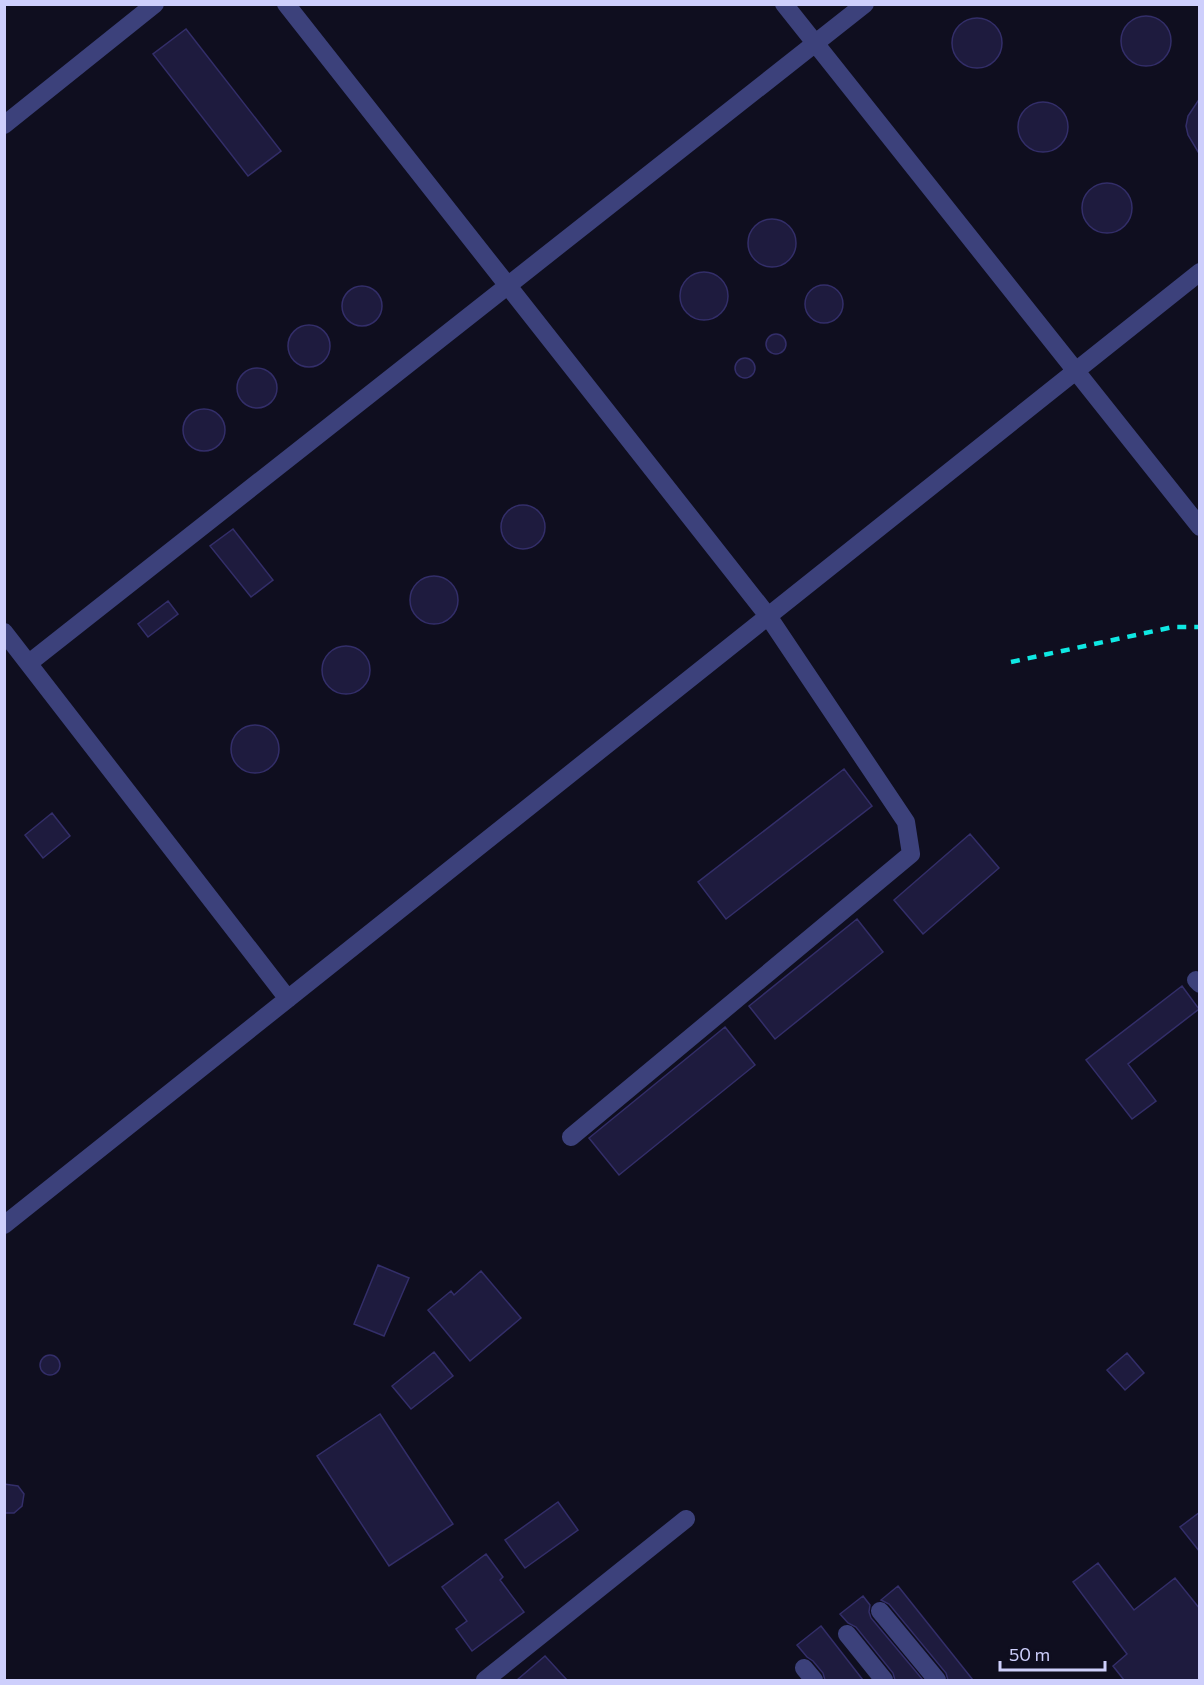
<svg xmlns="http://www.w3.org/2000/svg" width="1204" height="1685" font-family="Commissioner,sans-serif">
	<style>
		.building { fill: #1e1b3e; stroke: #332e69; stroke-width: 1.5 }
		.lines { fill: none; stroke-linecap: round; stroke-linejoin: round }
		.minor { stroke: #3c417b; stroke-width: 18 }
		.rail { stroke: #0fe8e3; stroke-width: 4.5; stroke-dasharray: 9 8; stroke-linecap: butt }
	</style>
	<rect width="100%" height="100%" fill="#0f0e1f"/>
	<path class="building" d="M1121 41a25 25 0 1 1 50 0a25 25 0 1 1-50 0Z
		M952 43a25 25 0 1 1 50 0a25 25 0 1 1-50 0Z
		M186,29L281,151L248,176L153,54Z
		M1200,98V155L1188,135L1186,126L1188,116Z
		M1018 127a25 25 0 1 1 50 0a25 25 0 1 1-50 0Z
		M1082 208a25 25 0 1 1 50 0a25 25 0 1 1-50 0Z
		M748 243a24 24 0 1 1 48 0a24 24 0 1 1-48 0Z
		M680 296a24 24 0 1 1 48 0a24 24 0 1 1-48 0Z
		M805 304a19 19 0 1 1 38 0a19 19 0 1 1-38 0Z
		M342 306a20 20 0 1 1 40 0a20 20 0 1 1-40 0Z
		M288 346a21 21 0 1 1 42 0a21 21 0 1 1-42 0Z
		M766 344a10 10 0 1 1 20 0a10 10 0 1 1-20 0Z
		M735 368a10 10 0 1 1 20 0a10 10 0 1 1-20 0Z
		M237 388a20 20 0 1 1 40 0a20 20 0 1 1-40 0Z
		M183 430a21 21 0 1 1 42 0a21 21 0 1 1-42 0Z
		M501 527a22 22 0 1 1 44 0a22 22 0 1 1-44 0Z
		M233,529L273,580L251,597L210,546Z
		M410 600a24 24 0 1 1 48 0a24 24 0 1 1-48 0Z
		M168,601L178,614L148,637L138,624Z
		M322 670a24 24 0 1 1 48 0a24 24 0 1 1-48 0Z
		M231 749a24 24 0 1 1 48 0a24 24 0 1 1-48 0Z
		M844,769L872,806L726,919L698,882Z
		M52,813L70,836L43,858L25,835Z
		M970,834L999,868L923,934L894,900Z
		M857,919L883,952L775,1039L749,1006Z
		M1182,986L1199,1009L1128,1064L1156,1101L1132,1119L1086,1060Z
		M725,1027L755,1065L619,1175L589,1138Z
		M378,1265L409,1278L384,1336L354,1324Z
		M481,1271L521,1318L470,1361L428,1310L451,1291L454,1295Z
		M434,1352L453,1376L411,1409L392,1386Z
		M1127,1353L1144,1373L1125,1390L1107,1370Z
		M40 1365a10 10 0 1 1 20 0a10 10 0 1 1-20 0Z
		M380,1414L453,1524L389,1566L317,1456Z
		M4,1484L18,1486L24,1494L22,1506L14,1513H4Z
		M558,1502L578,1530L525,1568L505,1540Z
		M1200,1512V1552L1180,1527Z
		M486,1554L503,1577L500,1580L524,1612L472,1651L456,1629L467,1621L442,1587Z
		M1098,1563L1134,1610L1175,1578L1200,1609V1680H1124L1113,1666L1127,1654L1073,1582Z
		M898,1586L973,1680H948L946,1673L889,1604L881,1600Z
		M863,1596L870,1605L869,1612L871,1618L923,1680H895L893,1673L856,1627L848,1623L840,1614Z
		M821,1626L863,1680H825L823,1673L813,1661L807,1657L797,1645Z
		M545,1656L567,1680H517Z"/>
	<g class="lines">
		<path class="minor" d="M286,4L768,616L906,822L911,854L571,1137
			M784,4L1200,527
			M4,125L155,4
			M4,632L288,999
			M29,663L865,4
			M1196,980L1200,984
			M4,1225L1200,272
			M880,1611L937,1680
			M847,1634L884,1680
			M804,1668L814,1680
			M485,1680L686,1519"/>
		<path class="rail" d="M1011,662L1173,627H1200"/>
	</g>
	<rect width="1204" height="1685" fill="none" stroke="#cecffc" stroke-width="12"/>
	<path d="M1000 1661v9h105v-9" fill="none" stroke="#cecffc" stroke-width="3"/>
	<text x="1009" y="1661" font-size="18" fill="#cecffc" stroke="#0f0e1f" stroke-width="4.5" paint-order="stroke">50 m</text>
</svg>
